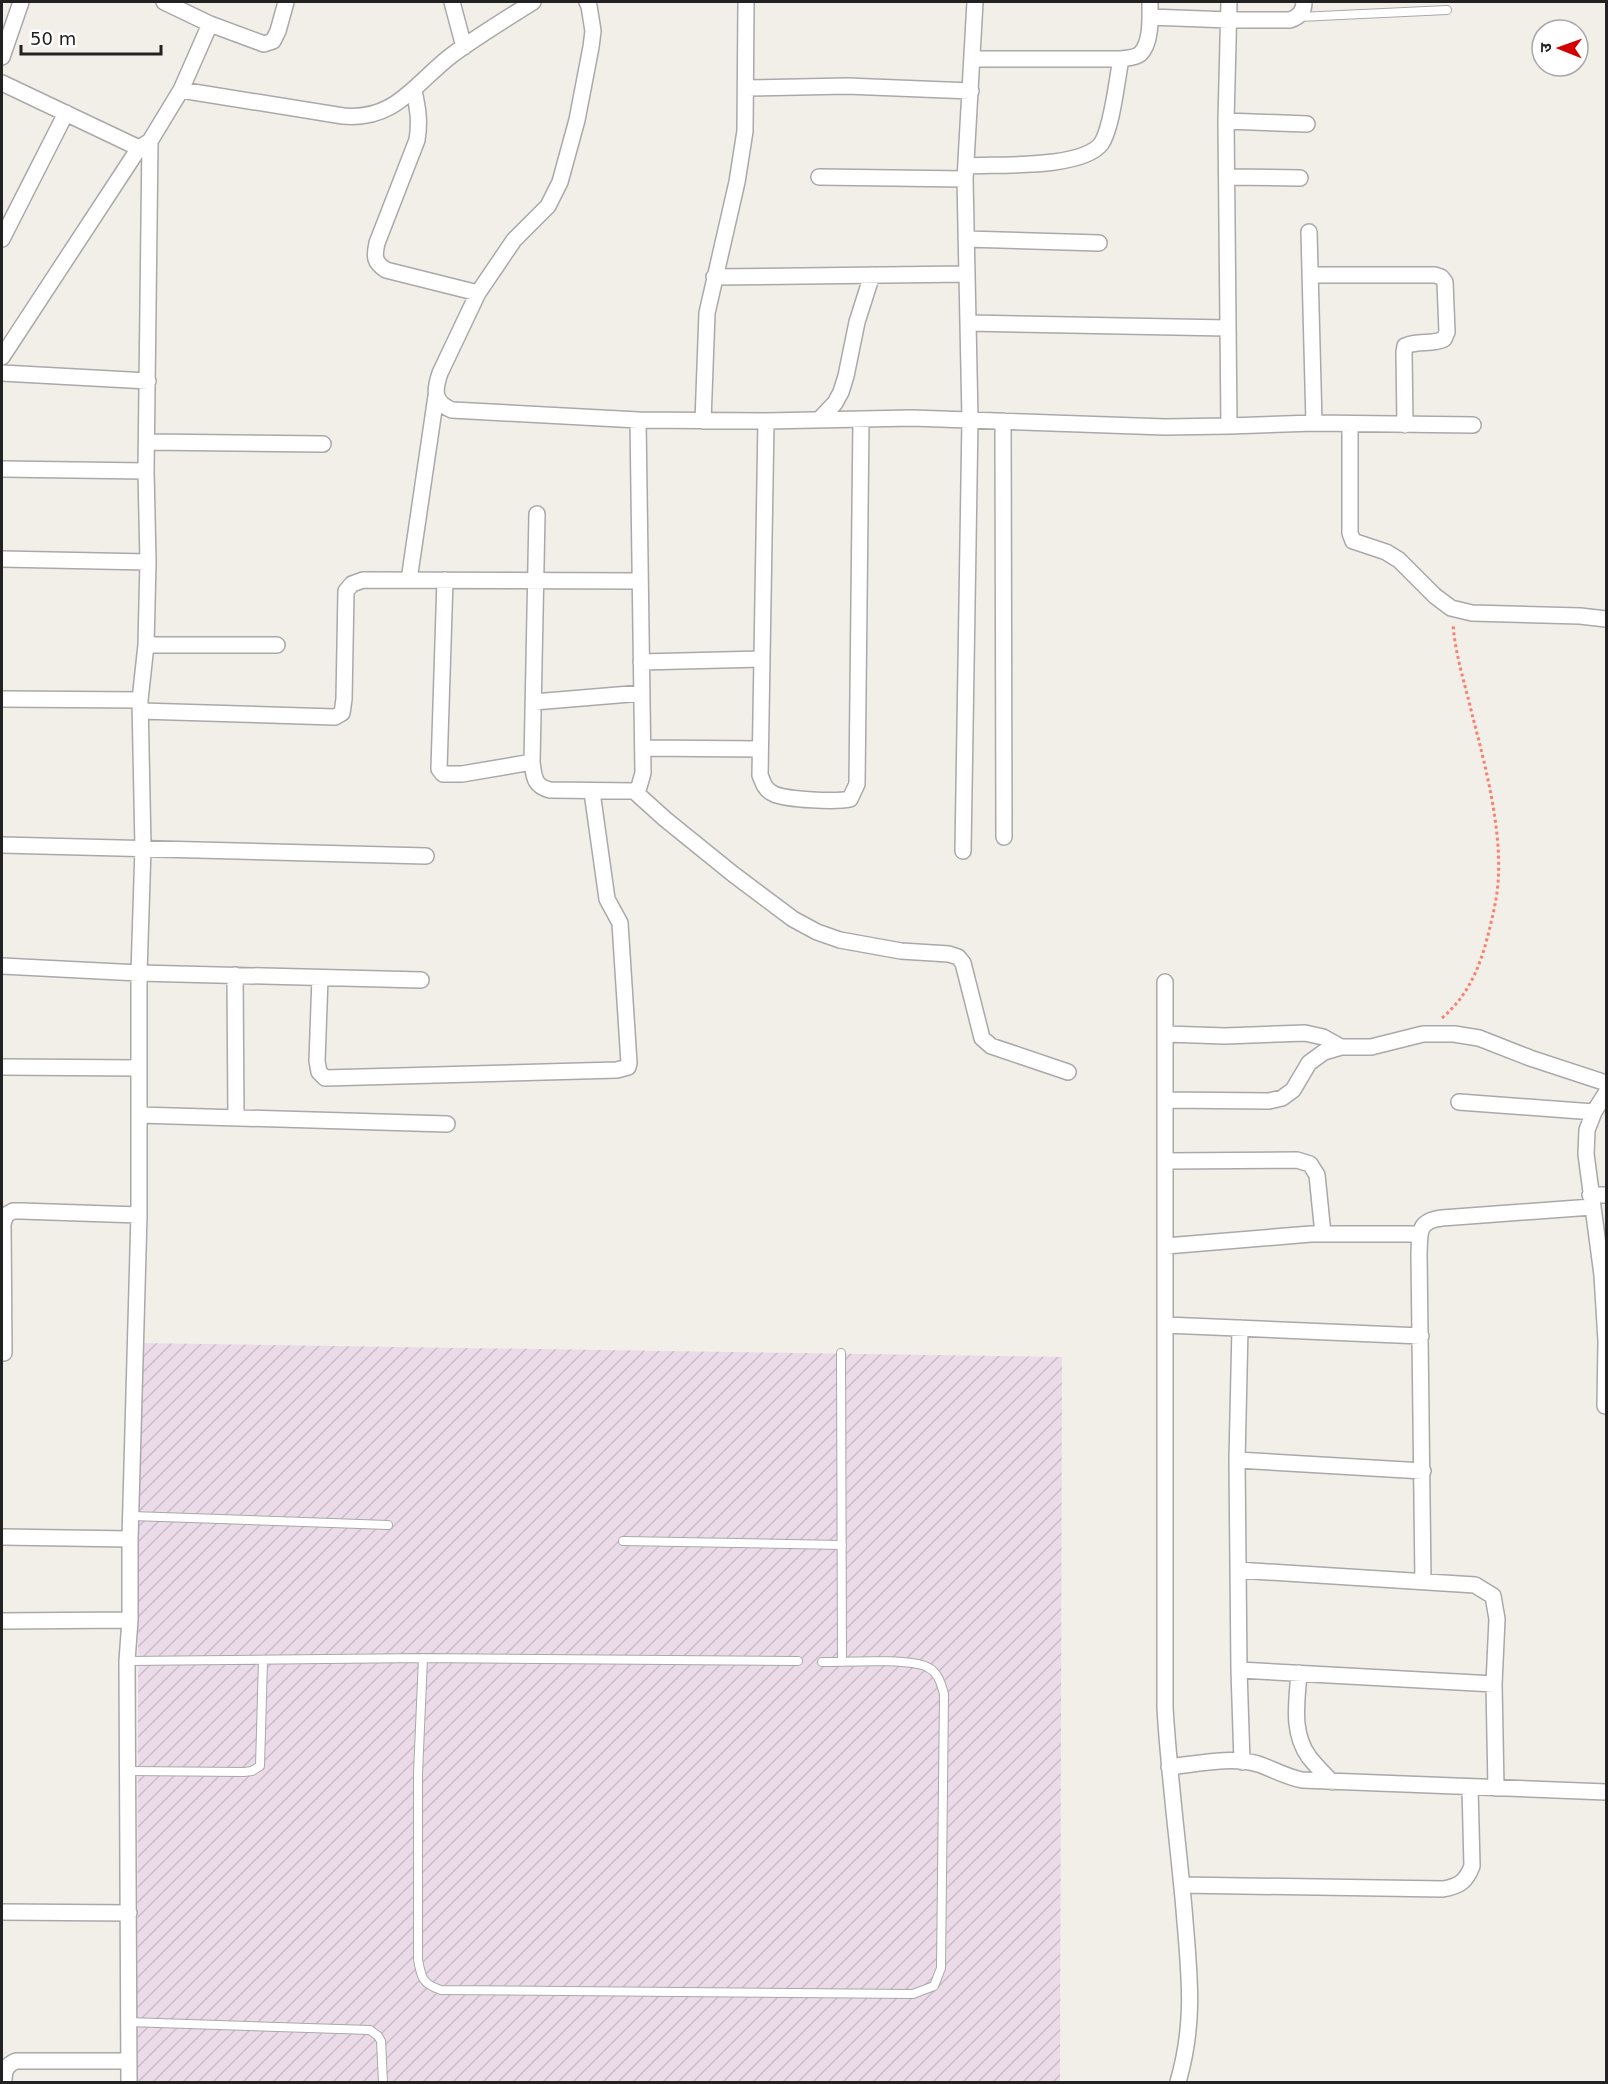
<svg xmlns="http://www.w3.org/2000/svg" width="1608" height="2084" font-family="'DejaVu Sans','Noto Sans Devanagari',sans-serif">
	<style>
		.industrial { fill: url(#industrial-furrows) }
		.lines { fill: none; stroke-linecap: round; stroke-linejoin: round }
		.service-casing { stroke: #a9a9a9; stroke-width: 10 }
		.minor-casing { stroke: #a9a9a9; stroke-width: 18 }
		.path { stroke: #fa8072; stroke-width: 3; stroke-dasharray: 3 3; stroke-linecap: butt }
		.service { stroke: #fff; stroke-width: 8 }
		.minor { stroke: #fff; stroke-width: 15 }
	</style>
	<defs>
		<pattern id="industrial-furrows" width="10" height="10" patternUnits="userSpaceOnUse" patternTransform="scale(1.5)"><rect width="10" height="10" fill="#ebdbe8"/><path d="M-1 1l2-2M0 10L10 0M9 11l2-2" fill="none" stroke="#c9bcc7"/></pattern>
	</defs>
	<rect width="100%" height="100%" fill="#f2efe9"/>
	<path class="industrial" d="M139,1343L1062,1357L1060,2082H137Z"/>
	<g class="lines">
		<defs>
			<path id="service" d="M1299,17L1447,10
				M841,1353L842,1662
				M132,1516L388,1525
				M623,1541L842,1545
				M423,1658L418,1773V1959C421,1977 422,1984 441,1990L913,1994L934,1986L941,1968L944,1694C941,1683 938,1672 927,1667C909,1658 845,1662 822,1662
				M127,1661L423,1658L798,1661
				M128,1771L244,1772L252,1771L260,1766L263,1660
				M128,2022L370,2030L378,2036L381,2041L383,2082"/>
			<path id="minor" d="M164,2L210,24L264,44L273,41L278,31L286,2
				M452,2L464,47
				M587,2L589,6L593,31L591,47L577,120L560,182L548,206L514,240L478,293L440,373C434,391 433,402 452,410L638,420
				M1150,17L1229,20H1290C1299,17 1304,11 1304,2
				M2,57L21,2
				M973,59H1121
				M2,83L139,148
				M746,88L847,86L971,91
				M181,90L343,116C396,121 415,83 452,55C478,36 506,19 533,2
				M414,91C418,109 420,122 417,140L377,243C374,257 374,262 386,270L478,293
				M1226,121L1307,124
				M967,166C998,164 1081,169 1101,144C1112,129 1117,79 1121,59C1127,58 1135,58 1140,54C1152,43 1150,16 1150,2
				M819,177L965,179
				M1227,177L1300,178
				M1309,232L1314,423
				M2,239L66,113
				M966,239L1099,243
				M1310,275H1435L1441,277L1445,282L1447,332L1444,339C1432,345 1418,340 1405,346L1404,352L1405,425
				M714,277L967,274
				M968,323L1227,328
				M2,357L139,148L150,141
				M2,373L148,381
				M819,420L835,403L841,392L846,376L857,322L872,275
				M703,421L707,313L737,182L745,131L746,2
				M766,421L760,775C763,783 765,790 774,794C788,800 836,802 850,799L857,784L861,420
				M1003,421L1004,837
				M1350,424V533L1353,541L1386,552L1399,560L1435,596L1451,608L1472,613L1580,616L1606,619
				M1229,426L1314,423L1473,425
				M148,442L323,444
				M2,469L146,471
				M537,514L532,762C534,777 534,786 550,790L634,791L639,787L643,773L638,420L766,421L912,418L1165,427L1229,426L1226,121L1229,2
				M2,559L148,562
				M409,580L436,396
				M445,580L439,769L443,774H462L532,762
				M146,645H277
				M641,662L762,659
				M2,699L140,700
				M534,702L642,693
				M141,711L335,717L342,713L344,699L346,591L352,584L363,580L640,581
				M643,748L760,749
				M634,791L665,819L733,874L793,919L817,932L840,940L901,951L949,954L958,957L963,963L982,1038L991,1046L1068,1072
				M2,845L426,856
				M963,851L970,419L965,179L975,2
				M2,966L139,973L421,980
				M235,975L236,1118
				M320,978L317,1061L319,1072L325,1078L617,1070L628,1067L629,1063L620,923L607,899L592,792
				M1165,982V1708C1169,1775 1178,1842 1184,1909C1189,1973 1196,2020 1178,2082
				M1166,1034L1225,1036L1305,1033L1323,1037L1341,1047
				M2,1067L139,1068
				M1166,1100L1269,1101L1282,1098L1293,1090L1309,1063L1324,1052L1341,1047H1371L1423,1034H1454L1479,1038L1530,1058L1606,1083
				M1459,1102L1594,1112
				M139,1115L447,1124
				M1166,1161L1297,1160L1310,1164L1317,1175L1323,1234
				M1590,1195H1606
				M1166,1246L1311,1234H1420
				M1166,1325L1421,1336
				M4,1353L3,1224L6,1215L13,1211H21L139,1215
				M1605,1406L1606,1341L1602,1275L1586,1154L1587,1130L1594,1112L1606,1093
				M1237,1460L1240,1328
				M2,1537L130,1539
				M1238,1570L1475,1585L1493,1596L1497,1619L1494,1684L1496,1788
				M1423,1582L1419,1254C1420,1233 1417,1221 1442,1218L1592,1207
				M2,1621L130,1620
				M1239,1670L1494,1684
				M1299,1673C1297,1702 1291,1732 1309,1757C1316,1766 1324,1774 1332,1782
				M1242,1762L1239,1670L1237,1460L1423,1471
				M1169,1767C1197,1764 1230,1756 1258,1764C1273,1769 1286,1777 1302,1780L1606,1792
				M1182,1885L1443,1889C1459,1886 1466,1882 1472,1866L1470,1787
				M2,1912L129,1913
				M4,2082C4,2071 6,2065 16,2061H129
				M129,2082L127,1661L130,1620V1539L139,1215V973L143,848L140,700L146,645L148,562L146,471L150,141L181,90L210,24"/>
		</defs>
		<use href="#service" class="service-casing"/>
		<use href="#minor" class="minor-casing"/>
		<path class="path" d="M1442,1018C1468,996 1480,967 1488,935C1491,923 1494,911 1496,899C1506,843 1486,768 1472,714C1465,684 1455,654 1453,624"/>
		<use href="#service" class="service"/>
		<use href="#minor" class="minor"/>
	</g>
	<rect width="1608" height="2084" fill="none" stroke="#222222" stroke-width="6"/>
	<g transform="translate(1560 48) rotate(271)"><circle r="28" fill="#ffffff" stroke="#a7a7a7" stroke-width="1.5"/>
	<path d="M0-4.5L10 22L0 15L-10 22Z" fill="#d40000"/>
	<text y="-9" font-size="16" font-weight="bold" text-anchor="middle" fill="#222222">उ</text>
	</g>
	<path d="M21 45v9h140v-9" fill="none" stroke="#222222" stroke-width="3"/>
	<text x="30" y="45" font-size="18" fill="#222222" stroke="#ffffff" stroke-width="4.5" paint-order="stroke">50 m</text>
</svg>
